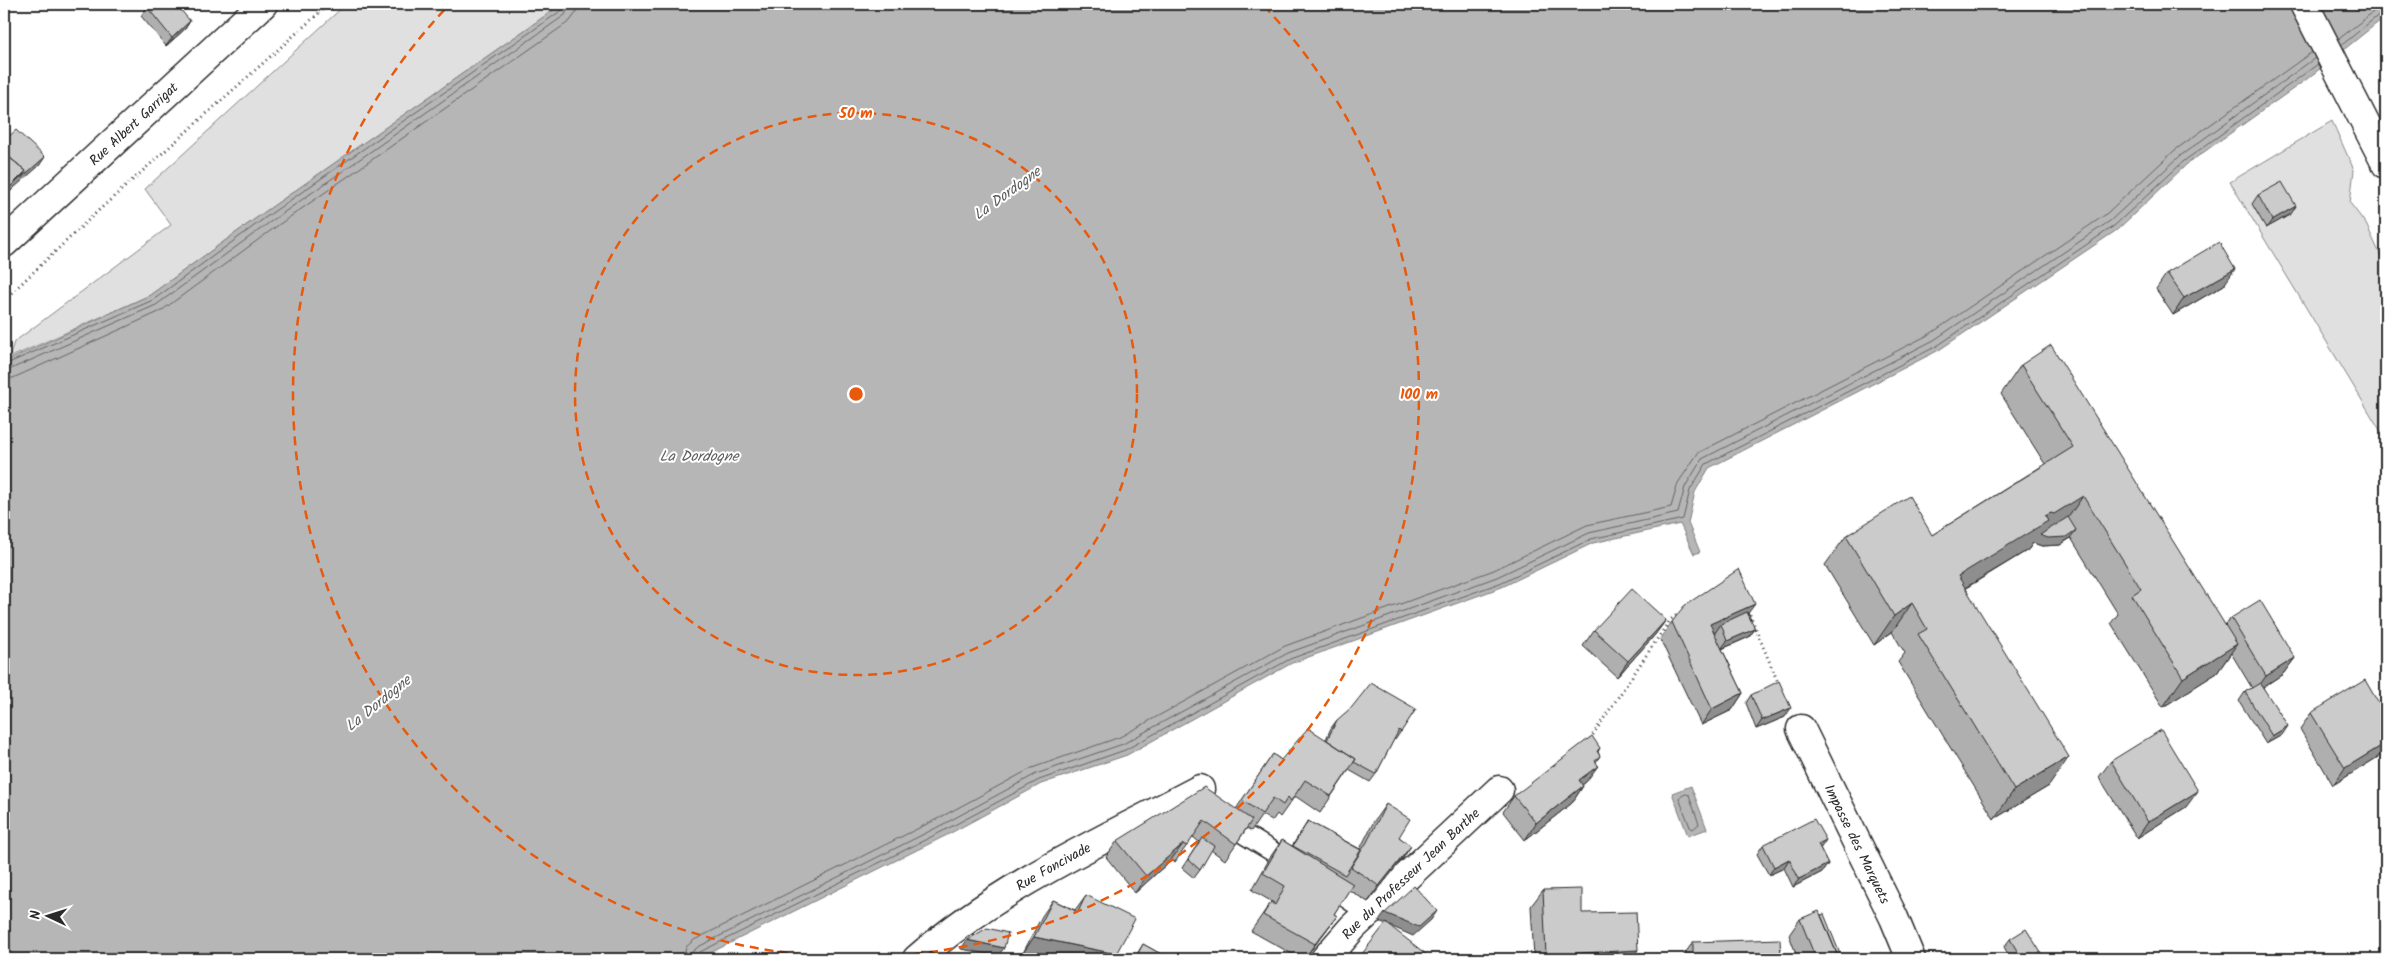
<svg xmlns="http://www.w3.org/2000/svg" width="2390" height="963" font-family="Kalam,sans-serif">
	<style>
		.green { fill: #e0e0e0; stroke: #868686 }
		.water { fill: #b6b6b6; stroke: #7e7e7e }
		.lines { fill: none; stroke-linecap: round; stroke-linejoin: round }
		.shore { stroke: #636363; stroke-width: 1 }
		.lane-casing { stroke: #2b2b2b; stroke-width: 22 }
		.street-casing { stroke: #2b2b2b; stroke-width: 31 }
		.secondary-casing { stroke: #2b2b2b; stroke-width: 31 }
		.path { stroke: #2b2b2b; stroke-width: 3; stroke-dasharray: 1 4; stroke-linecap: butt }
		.lane { stroke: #fff; stroke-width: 19 }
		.street { stroke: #fff; stroke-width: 28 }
		.secondary { stroke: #fff; stroke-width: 28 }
		.wall { fill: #afafaf; stroke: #2b2b2b }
		.shaded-wall { fill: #8e8e8e; stroke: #2b2b2b }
		.building { fill: #cbcbcb; stroke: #2b2b2b }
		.ring { fill: none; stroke: #e8590c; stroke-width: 2.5; stroke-dasharray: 9 6 }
		.labels { text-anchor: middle; stroke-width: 4; stroke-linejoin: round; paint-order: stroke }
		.street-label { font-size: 14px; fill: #2b2b2b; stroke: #fff }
		.water-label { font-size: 15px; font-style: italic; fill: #5c5c5c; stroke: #fff }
		.centre { fill: #e8590c; stroke: #fff; stroke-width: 2.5 }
		.ring-label { font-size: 15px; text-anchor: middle; font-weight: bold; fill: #e8590c; stroke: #fff; stroke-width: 4; stroke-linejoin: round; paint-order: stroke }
	</style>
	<rect width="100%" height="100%" fill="#fff"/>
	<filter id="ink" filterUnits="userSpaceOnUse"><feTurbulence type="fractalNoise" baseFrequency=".02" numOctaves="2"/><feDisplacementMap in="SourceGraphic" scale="10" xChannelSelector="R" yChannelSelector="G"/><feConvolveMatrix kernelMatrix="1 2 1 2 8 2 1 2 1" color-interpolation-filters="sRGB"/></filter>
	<g filter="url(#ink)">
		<path class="green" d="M346,4H562L266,211L150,295L9,358L14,342L171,225L145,189Z
			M2332,121L2354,170L2350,203L2366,224L2386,267V440L2230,182Z"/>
		<path class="water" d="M562,4H2386V16L2307,79L2187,164L2117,230L1939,350L1709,468L1695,492L1688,523L1700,552L1694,554L1680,524L1593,543L1502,587L1292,663L1127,755L1041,784L947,835L698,959H4V362L150,295L266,211Z
			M1691,786L1707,829L1688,836L1672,793Z"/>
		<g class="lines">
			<path class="shore" d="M2339,39L2378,8L2386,6
				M2342,45L2381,13L2386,12
				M4,365L153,300L269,215L562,10L564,4
				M4,372L156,305L273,220L565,15L570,4
				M4,379L13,378L161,311L277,226L570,21L576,13L578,4
				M1686,794L1689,795L1699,824L1693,829L1690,827L1679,798Z
				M683,959L686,947L694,940L939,818L1032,768L1120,737L1285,646L1494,570L1587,525L1671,507L1678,483L1698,453L1930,334L2105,215L2175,150L2312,52
				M691,959L692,952L698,947L942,825L1036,774L1123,744L1288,653L1497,577L1589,533L1678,513L1685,487L1702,459L1934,340L2110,221L2180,156L2315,58
				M697,959L700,952L945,830L1039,780L1125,750L1290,659L1500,583L1591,539L1683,519L1690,490L1706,464L1937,346L2114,226L2184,161L2318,64"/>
			<defs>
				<path id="lane" d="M1221,820L1296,866
					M1324,883L1369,913"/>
				<g id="street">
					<path id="s1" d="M4,243L263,4"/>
					<path id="s2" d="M1801,729L1894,918L1911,959"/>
					<path id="s3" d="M917,959C1000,886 1103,840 1200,789"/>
					<path id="s4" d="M1325,959L1353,927L1499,790"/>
				</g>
				<path id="secondary" d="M2304,4L2386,164"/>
			</defs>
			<use href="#lane" class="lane-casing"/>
			<use href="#street" class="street-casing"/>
			<use href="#secondary" class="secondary-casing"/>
			<path class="path" d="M4,300L98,211L329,4
				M1748,610L1779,685
				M1590,739L1670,620L1681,612"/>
			<use href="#lane" class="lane"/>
			<use href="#street" class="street"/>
			<use href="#secondary" class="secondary"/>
		</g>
		<path class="wall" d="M147,7L190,21L185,29L166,46L141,16Z
			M2258,195L2291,214L2266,228L2252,204Z
			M2167,273L2224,285L2173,315L2156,289Z
			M2021,365L2225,625L2231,618L2295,658L2283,674L2263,687L2282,735L2266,744L2239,701L2245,692L2252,688L2231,653L2217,673L2163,707L2111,623L2118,614L2071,538L2060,545L2042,546L2033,543L2028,550L1966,588L2049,786L1994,819L1898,662L1905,653L1892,632L1874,645L1825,565L1846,536L1932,535L2045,464L2001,394Z
			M1748,613L1755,629L1749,637L1722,649L1743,693L1732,710L1701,725L1660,639L1672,622Z
			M1666,620L1654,636L1617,677L1583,646L1594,630Z
			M1751,695L1785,717L1756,729L1746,703Z
			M1416,709L1395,740L1394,739L1376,774L1370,782L1349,770L1320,813L1295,796L1280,817L1277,814L1272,821L1262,815L1251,831L1247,828L1225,860L1211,850L1200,870L1194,878L1182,868L1199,842L1193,837L1175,862L1171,860L1135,893L1106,857L1117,841L1236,809L1273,754L1281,760L1326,739L1331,728L1337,720Z
			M2311,713L2386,716V752L2333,785L2300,729Z
			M1600,748L1598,752L1600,756L1596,762L1586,782L1582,785L1583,786L1572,803L1525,840L1503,812L1514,796Z
			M2111,761L2186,807L2137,838L2099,777Z
			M1386,804L1399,837L1411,846L1400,862L1368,902L1349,890L1334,914L1337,916L1325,932L1304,959H1301L1251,931L1271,902L1273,904L1274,903L1252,890L1271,856L1282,840L1292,846L1308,821L1360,849L1374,821Z
			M1763,845L1820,848L1828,864L1822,872L1793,887L1784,868L1769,875L1757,854Z
			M1543,890L1582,913L1631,959H1534L1531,906Z
			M1086,895L1116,954L1112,959H1052L1023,953L1042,916L1053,900L1075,910Z
			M1800,919L1842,959H1798L1789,935Z
			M2010,939L2045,959H2011L2004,947Z
			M1693,942L1781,959H1681Z
			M1143,944L1170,959H1134Z"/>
		<path class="shaded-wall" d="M190,21L185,29L166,46L172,38Z
			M45,157L39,166L15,187L4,198V194L5,192L26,171Z
			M2296,206L2291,214L2266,228L2272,220Z
			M2235,269L2224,285L2173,315L2184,298Z
			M2083,496L2063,525L2076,530L2070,538L2060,545L2042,546L2033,543L2028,550L1938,604L1958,576L2045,516Z
			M1912,603L1892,632L1874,645L1894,616Z
			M1755,604L1743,620L1721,624L1715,633L1699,640L1710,624Z
			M1666,620L1654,636L1617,677L1628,661Z
			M1755,629L1749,637L1721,649L1727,641Z
			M2237,644L2217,673L2163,707L2183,678Z
			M2295,658L2283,674L2255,692L2266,676Z
			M1743,693L1732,710L1701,725L1712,709Z
			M1791,708L1785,717L1756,729L1762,720Z
			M2288,726L2282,735L2266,744L2272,736Z
			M2386,743V752L2333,785L2345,768Z
			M2069,757L2049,786L1994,819L2014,790Z
			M1598,766L1586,782L1567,797L1579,780Z
			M1583,786L1572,803L1525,840L1536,823Z
			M2198,791L2186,807L2137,838L2148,822Z
			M1826,840L1820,849L1818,844Z
			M1183,844L1171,860L1135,893L1146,876Z
			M1411,846L1400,862L1368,902L1379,886Z
			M1789,859L1784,868L1769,875L1774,867Z
			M1828,864L1822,872L1793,887L1799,879Z
			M1437,911L1431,920L1413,936L1379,921L1385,913Z
			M1337,916L1325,932L1304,959L1315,944Z
			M1034,937L1116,954L1112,959H1052L1023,953Z
			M967,940L1004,948L998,956L961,949Z
			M1638,950L1631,959H1543L1546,955Z"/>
		<path class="building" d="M151,4H176L190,21L172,38L147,7Z
			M16,130L45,157L21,178L26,171L4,153V141Z
			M4,153L26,171L5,192L4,191Z
			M2282,182L2296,206L2272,220L2258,195Z
			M2219,242L2235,269L2184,298L2167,273Z
			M2051,345L2237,644L2183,678L2132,595L2141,589L2083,496L2054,514L2051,513L2045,516L2048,521L1958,576L2069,757L2014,790L1918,634L1927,629L1912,603L1894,616L1846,536L1909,496L1932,535L2073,447L2021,365Z
			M2068,517L2076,530L2066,537L2048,538L2040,535Z
			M1739,569L1755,604L1710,624L1743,693L1712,709L1672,622L1684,606Z
			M1632,589L1666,620L1628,661L1594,630Z
			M2260,600L2295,658L2266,676L2231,618Z
			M1747,612L1755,629L1727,641L1721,624Z
			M2365,680L2386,716V743L2345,768L2311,713Z
			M1779,681L1791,708L1762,720L1751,695Z
			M1371,683L1416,709L1401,732L1399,730L1376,774L1354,762L1356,759L1327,740L1337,720L1352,707Z
			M2260,683L2288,726L2272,736L2245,692Z
			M1308,728L1356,759L1331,796L1305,780L1291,801L1288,797L1283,805L1273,798L1262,814L1242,800L1273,754L1281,760Z
			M2161,730L2198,791L2148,822L2111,761Z
			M1592,736L1600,748L1597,751L1600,756L1595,760L1598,766L1579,780L1583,786L1536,823L1514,796Z
			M1204,787L1252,820L1236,844L1204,821L1187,846L1183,844L1146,876L1117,841Z
			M1386,804L1410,819L1399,837L1411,846L1379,886L1351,867L1367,842Z
			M1814,819L1826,840L1818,844L1828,864L1799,879L1789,859L1774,867L1763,845Z
			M1308,821L1361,850L1345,875L1293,846Z
			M1202,838L1214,846L1200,870L1188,859Z
			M1282,840L1353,884L1334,914L1337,916L1315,944L1263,915L1271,902L1275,905L1285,886L1263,873Z
			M1414,886L1437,911L1419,927L1385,913Z
			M1582,889V913L1636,912L1638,950L1546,955L1543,890Z
			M1086,895L1135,919L1116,954L1034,937L1053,900L1078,912Z
			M1819,911L1839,959H1816L1800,919Z
			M1824,914L1842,959H1839L1821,915Z
			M1386,923L1431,958L1430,959H1358Z
			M987,928L1008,933L1004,948L967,940Z
			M2026,929L2045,959H2022L2010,939Z
			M1780,939L1781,959H1693V942Z
			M1143,944L1170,959H1135Z
			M1199,954L1209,959H1196Z
			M1880,954L1881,959H1861Z"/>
	</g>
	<g class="ring">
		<circle cx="856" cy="394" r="281"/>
		<path d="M1264 6A563 563 0 1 1 448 6"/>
	</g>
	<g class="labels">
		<g class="street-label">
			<text dy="5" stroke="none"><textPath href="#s1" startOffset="176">Rue Albert Garrigat</textPath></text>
			<text dy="5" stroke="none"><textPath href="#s2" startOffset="128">Impasse des Marquets</textPath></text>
			<text dy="5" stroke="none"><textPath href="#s3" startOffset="165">Rue Foncivade</textPath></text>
			<text dy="5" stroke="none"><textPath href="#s4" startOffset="121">Rue du Professeur Jean Barthe</textPath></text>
		</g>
		<g class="water-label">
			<text transform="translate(1007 193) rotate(-36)" y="5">La Dordogne</text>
			<text x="699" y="461">La Dordogne</text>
			<text transform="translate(378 703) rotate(-39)" y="5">La Dordogne</text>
		</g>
	</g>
	<circle cx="856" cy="394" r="8" class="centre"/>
	<g class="ring-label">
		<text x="856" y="118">50 m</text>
		<text x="1419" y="399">100 m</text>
	</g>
	<rect width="2390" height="963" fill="none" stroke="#fff" stroke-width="20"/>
	<rect x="10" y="10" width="2370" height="943" fill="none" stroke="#2b2b2b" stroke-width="2" filter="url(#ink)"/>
	<g transform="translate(48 916) rotate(274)" stroke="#ffffff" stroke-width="4" paint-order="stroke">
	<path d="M0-4L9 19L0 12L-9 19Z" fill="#2b2b2b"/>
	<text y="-8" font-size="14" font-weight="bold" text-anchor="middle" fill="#2b2b2b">N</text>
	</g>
</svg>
